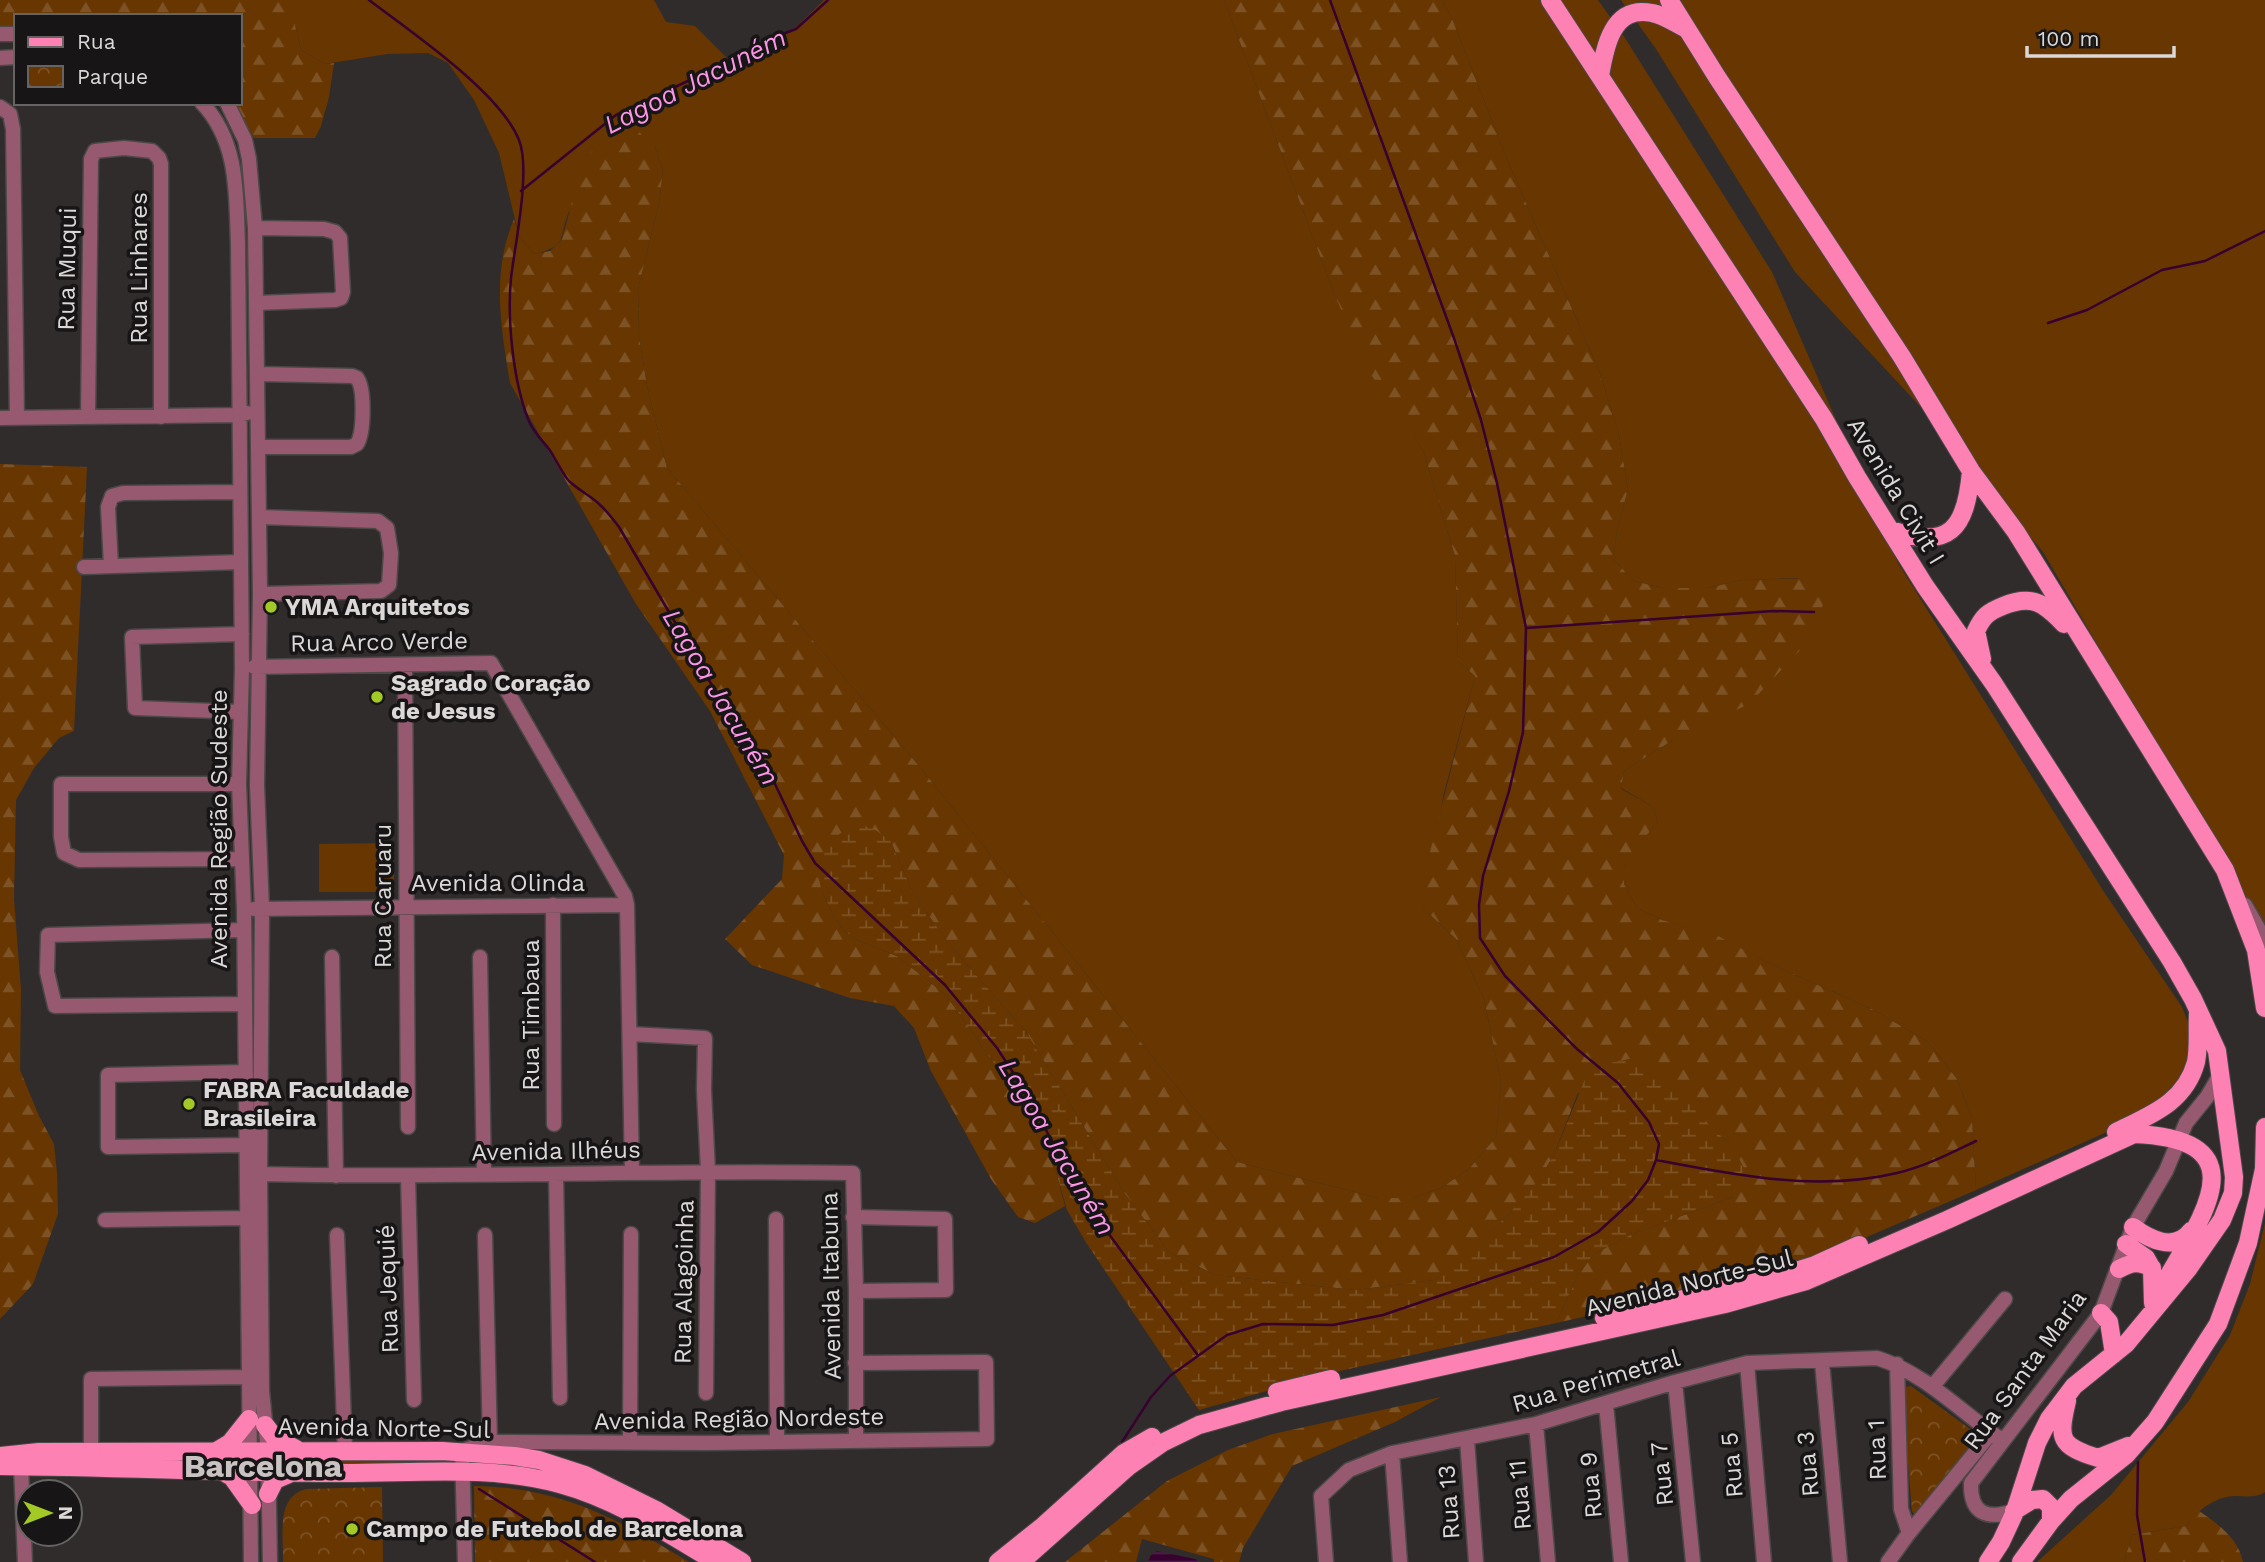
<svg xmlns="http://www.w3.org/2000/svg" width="2265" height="1562" font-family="'Work Sans',sans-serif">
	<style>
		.green { fill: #683600 }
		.forest { fill: url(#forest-firs) }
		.wetland { fill: url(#wetland-marsh) }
		.park { fill: url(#park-crowns) }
		.water { fill: url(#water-rules) }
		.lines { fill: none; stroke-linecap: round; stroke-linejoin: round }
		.stream { stroke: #370130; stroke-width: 2.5 }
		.minor-casing { stroke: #4c4848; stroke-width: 17 }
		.major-casing { stroke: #4c4848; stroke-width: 20 }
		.minor { stroke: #965970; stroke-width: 14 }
		.major { stroke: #fd81b3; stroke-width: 18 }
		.poi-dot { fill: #a3c926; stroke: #171515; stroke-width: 2.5 }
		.labels { text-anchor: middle; stroke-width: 7; stroke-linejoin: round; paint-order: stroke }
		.street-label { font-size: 24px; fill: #dcd8d8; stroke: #171515 }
		.poi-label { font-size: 24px; font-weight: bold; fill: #dcd8d8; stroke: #171515; text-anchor: start }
		.water-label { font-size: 26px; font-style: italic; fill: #fb95e6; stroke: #171515 }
		.district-label { font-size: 32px; font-weight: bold; fill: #c9c3c3; stroke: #171515 }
	</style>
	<defs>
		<pattern id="forest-firs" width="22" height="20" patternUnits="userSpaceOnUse" patternTransform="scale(1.75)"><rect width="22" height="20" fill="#683600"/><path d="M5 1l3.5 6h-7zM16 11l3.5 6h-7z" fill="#7d5224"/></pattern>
		<pattern id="wetland-marsh" width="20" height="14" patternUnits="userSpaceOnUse" patternTransform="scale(1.75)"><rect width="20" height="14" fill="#683600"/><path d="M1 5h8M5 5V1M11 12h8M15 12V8" fill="none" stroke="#7d5224"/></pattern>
		<pattern id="park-crowns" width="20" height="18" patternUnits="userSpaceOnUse" patternTransform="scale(1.75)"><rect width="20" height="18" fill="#683600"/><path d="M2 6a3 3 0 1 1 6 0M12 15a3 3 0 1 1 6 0" fill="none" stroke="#7d5224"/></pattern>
		<pattern id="water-rules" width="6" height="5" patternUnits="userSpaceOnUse" patternTransform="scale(1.75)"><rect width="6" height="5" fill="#370130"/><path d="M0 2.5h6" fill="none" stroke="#53254d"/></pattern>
	</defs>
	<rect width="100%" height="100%" fill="#312c2c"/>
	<path class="green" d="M295,0H654L666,22L695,26L733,64L796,27L824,0H1224L1335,296L1424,453L1455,556L1458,661L1475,676L1444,793L1423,908L1456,939L1484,999L1501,1082L1496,1137L1469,1169L1441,1188L1413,1198H1378L1237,1162L924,772L667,468L647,386L639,336L638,289L659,203L663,171L655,147C642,156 576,199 571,208C557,233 572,246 534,254L519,236L499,153L474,100L448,63L428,53L387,54L325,64L301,50L295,25Z
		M1442,0H1598L1625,38L1772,272L1898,563L2104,892L2182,1007L2191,1030L2192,1066L2161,1108L1976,1190L1972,1119L1957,1079L1928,1042L1874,1010L1771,964L1716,936L1662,920L1637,908L1624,884V868L1630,853L1658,822L1653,807L1621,788L1624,771L1673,740L1798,578L1742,580L1708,588H1663L1634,581L1613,559L1617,531L1628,489L1619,435L1599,371L1507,159L1451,16Z
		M1621,0H2265V930L2043,552L1943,431L1795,272L1656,49Z
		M394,843V892H319V844Z
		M2265,1223V1492C2253,1500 2240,1494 2226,1497C2208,1502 2196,1512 2186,1526L2132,1535L2124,1562H2037L2111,1495L2188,1402L2230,1335L2250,1284Z
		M305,1461H451L454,1463L306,1467Z"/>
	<path class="forest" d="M0,0H295V25L301,50L325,64L334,63L329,97L321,126L315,138H254L234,103H240V16H16V27L0,28Z
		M1224,0H1442L1451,16L1507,159L1599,371L1619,435L1628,489L1617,531L1613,559L1634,581L1663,588H1708L1742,580L1812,578L1823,605L1803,647L1749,704L1673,740L1624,771L1621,789L1653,807L1658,822L1630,854L1624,868V884L1637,908L1662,920L1716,935L1771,964L1874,1010L1928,1042L1957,1079L1972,1119L1976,1190L1839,1249L1742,1281L1556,1323L1578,1275L1594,1254L1630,1235L1735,1196L1731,1144L1715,1131L1578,1093L1553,1157L1533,1188L1506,1217L1458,1264L1434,1280L1355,1290L1215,1275L1169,1252L1125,1194L1026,1032L948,943L913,893L891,842L821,889L834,917L842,929L859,941L897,956L946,995L1020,1101L1056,1172L1065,1206L1035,1223L1018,1217L991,1179L931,1071L914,1028L894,1006L850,998L752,965L725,939L782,879L784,855L710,711L636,604L510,383C501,326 491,274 514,219L519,236L534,254L550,251L562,239L571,206L577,168L610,131H638L655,147L663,171L659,203L638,289L639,336L647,386L667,468L924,772L1237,1162L1378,1198H1413L1441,1188L1469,1169L1496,1137L1501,1082L1484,999L1456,939L1423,908L1425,871L1475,676L1458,661L1455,556L1424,453L1407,424L1369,372L1335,296Z
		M0,464L87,467L74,731L59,738L34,768L16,800L14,899L21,990L20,1070L39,1116L54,1144L57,1173L58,1214L33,1284L0,1319Z
		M1441,1397L1395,1422L1292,1466L1243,1548L1239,1562H1214V1559L1142,1539L1136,1562H1065L1167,1481L1228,1450L1273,1434Z
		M474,1486C560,1487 618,1519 689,1562H475Z
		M2198,1510C2217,1524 2238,1537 2243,1562H2124L2132,1535L2186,1526Z"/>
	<path class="wetland" d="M865,826L877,831L891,842L913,893L948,943L1026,1032L1125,1194L1169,1252L1215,1275L1355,1290L1434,1280L1458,1263L1506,1217L1533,1187L1553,1157L1590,1067L1634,1058L1659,1072L1715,1131L1731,1144L1744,1168L1735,1196L1630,1235L1594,1254L1578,1275L1556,1323L1335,1372L1199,1410L1087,1244L1067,1210L1056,1172L1020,1101L946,995L897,956L859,941L842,929L834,917L821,889L818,871L827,844L841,833Z"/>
	<path class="park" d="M1911,1386L1981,1437L1915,1516L1912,1511L1902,1391L1905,1387Z
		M382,1487L383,1562H283C284,1537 275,1497 306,1489Z"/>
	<path class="water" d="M1157,1551L1195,1559L1200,1562H1148L1151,1555Z"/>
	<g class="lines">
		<path class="stream" d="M369,0C411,32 500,92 519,140C531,170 515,244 511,278C507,319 513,380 528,419C533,432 541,439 549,449C556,459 561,472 569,481C577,489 589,495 598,503C606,510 613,519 619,527L713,687L775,784L802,841L815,863L945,985L997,1048L1029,1097L1078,1192L1197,1354
			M521,191L616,115L749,52L772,38L796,29L828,0
			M2048,323L2087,310L2162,270L2205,261L2265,231
			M1526,628L1773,611L1814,612
			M1656,1160C1734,1175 1818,1192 1897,1173C1924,1167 1951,1153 1976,1141
			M1122,1442L1151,1397L1170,1376L1227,1335L1263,1324L1333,1325L1383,1315L1554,1257L1598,1232L1632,1201L1648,1180L1656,1160L1659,1144L1649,1122L1618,1083L1577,1049L1505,976L1480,938L1479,905L1483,876L1509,791L1523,732L1526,628L1497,483L1481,420L1455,341L1330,0
			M2138,1462L2137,1515L2145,1562
			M479,1489L595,1562"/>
		<defs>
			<path id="minor" d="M0,34H16
				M0,58L16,57
				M202,103C239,142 236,195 238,244L242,668L239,784L244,909L251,1562
				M227,103L245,140L249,159L255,228L260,594L257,785L262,909L260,1174L262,1391L268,1451L270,1562
				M0,107L10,114L13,129L17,418
				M255,228L324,229L335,232L340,238L343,292L341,298L335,300L256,303
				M258,374L352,376L357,378C365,389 364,433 357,444L351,447H259
				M88,417L91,159L95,151L124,148L152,151L159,158L161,164V417
				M0,418L239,415L247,413
				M259,517L378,521L387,528L391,553L389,585L381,591L260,594
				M111,566L108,507L112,496L123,493L240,492
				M84,567L241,562
				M405,665L408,1127
				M254,667L491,663L625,896L627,905L632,1173
				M241,712L135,708L132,637L242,634
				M239,784H61V837L64,853L79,860L242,859
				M553,905L554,1124
				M2245,905L2265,940
				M254,909L627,905
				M243,930L48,935L47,972L55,1006L243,1004
				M332,957L336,1176
				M480,957L484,1174
				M630,1034L705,1038L704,1090L708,1171L706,1393
				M245,1072L108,1075V1147L245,1145
				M260,1174C457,1179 655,1169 853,1173L856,1291V1440
				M556,1174L560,1398
				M408,1177L414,1400
				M853,1217L945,1219L946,1290L856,1291
				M776,1219L777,1442
				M105,1220L246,1218
				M337,1235L345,1450
				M485,1235L490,1442
				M1822,1362L1840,1562
				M1747,1363L1764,1562
				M1897,1364L1901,1509L1909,1533
				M1675,1382L1693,1562
				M1932,1387L2005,1299
				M1606,1404L1621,1562
				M1536,1424L1548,1562
				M1467,1439L1476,1562
				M630,1442L631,1234
				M91,1453V1379L248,1377
				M1392,1453L1400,1562
				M2014,1511C1987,1520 1970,1514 1971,1483L2101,1313L2133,1227L2166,1171L2186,1123L2207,1097L2220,1075
				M25,1562L21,1466L26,1459
				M465,1562L462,1451L490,1442L706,1443L987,1439L986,1362L855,1363
				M1326,1562L1321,1496L1349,1470L1392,1453L1536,1424L1675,1382L1747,1363L1877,1358C1925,1373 1962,1413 2003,1441
				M1888,1562L1909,1533L1991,1433"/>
			<path id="major" d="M1550,0L1824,419L1857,477L1925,586L1994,684L2172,962L2193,999L2217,1051L2234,1177L2233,1193L2222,1220L2188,1269L2126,1344L2074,1386L2049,1419L2037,1443L2014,1514L2001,1542L1988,1562
				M1669,0L1717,77L1902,357L1971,471L2016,532L2225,870L2256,950L2265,1008
				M1600,76C1605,47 1612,5 1652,13C1664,15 1676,24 1687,29
				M1891,530C1949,550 1966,530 1971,471
				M1982,659L1976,631C1983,616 1988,612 2003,606C2032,594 2044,603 2064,624
				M2116,1132C2150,1115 2185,1103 2196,1062C2199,1047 2197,1028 2198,1013
				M2133,1227C2150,1240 2175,1252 2191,1231
				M2126,1244L2146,1258L2151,1267
				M2119,1269C2132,1262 2139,1261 2152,1268L2153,1303
				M2101,1313L2109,1322L2114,1354
				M1604,1318L1783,1275L1815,1265L1859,1245
				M1277,1392L1331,1379
				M2067,1401C2058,1439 2059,1446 2098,1458L2128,1446
				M265,1425L275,1438L296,1449
				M215,1452L230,1443L249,1419
				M0,1456L39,1452L442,1451L514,1456L539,1460L585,1475L656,1510L742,1562
				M0,1466C111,1467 222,1472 334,1473C408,1474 488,1464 560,1484C618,1500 665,1532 716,1562
				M220,1470L232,1477L252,1505
				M268,1494L275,1480L289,1474
				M2014,1511L2032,1500L2043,1499L2051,1507V1521
				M998,1562L1043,1526L1124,1453L1152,1437
				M1021,1562L1129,1466L1162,1443L1199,1425L1281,1402L1725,1304L1806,1281L1947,1220L2134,1134C2264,1139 2200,1219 2162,1287
				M2021,1562L2051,1521L2071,1499L2126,1455L2155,1422L2218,1324L2248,1243L2264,1169L2265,1127"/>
		</defs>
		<use href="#minor" class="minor-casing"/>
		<use href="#major" class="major-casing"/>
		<use href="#minor" class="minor"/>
		<use href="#major" class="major"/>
	</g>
	<g class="poi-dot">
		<circle cx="271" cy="607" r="7"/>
		<circle cx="377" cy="697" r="7"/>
		<circle cx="189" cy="1104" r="7"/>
		<circle cx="352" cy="1529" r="7"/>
	</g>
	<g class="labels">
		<g class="street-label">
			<text transform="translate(139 268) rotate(-90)" y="8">Rua Linhares</text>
			<text transform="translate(67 269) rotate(-89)" y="8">Rua Muqui</text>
			<text transform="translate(1896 491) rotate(59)" y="8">Avenida Civit I</text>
			<text transform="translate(379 642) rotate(-1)" y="8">Rua Arco Verde</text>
			<text transform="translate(219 829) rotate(-90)" y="8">Avenida Região Sudeste</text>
			<text x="498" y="891">Avenida Olinda</text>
			<text transform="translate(383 896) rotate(-90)" y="8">Rua Caruaru</text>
			<text transform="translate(531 1015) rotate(-90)" y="8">Rua Timbaua</text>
			<text transform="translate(556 1151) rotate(-1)" y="8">Avenida Ilhéus</text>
			<text transform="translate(684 1282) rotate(-89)" y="8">Rua Alagoinha</text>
			<text transform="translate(1689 1283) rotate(-14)" y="8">Avenida Norte-Sul</text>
			<text transform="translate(831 1286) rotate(-91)" y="8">Avenida Itabuna</text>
			<text transform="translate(388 1289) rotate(-92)" y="8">Rua Jequié</text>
			<text transform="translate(2025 1370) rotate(-54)" y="8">Rua Santa Maria</text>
			<text transform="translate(1596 1381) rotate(-16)" y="8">Rua Perimetral</text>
			<text transform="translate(739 1419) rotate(-1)" y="8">Avenida Região Nordeste</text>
			<text transform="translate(384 1428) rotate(1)" y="8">Avenida Norte-Sul</text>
			<text transform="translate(1877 1450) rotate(-92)" y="8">Rua 1</text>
			<text transform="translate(1808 1464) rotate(-95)" y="8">Rua 3</text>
			<text transform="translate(1732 1465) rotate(-95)" y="8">Rua 5</text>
			<text transform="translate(1662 1474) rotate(-96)" y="8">Rua 7</text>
			<text transform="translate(1591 1485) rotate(-95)" y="8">Rua 9</text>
			<text transform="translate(1520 1495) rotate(-95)" y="8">Rua 11</text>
			<text transform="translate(1449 1502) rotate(-94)" y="8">Rua 13</text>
		</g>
		<g class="poi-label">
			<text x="285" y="615">YMA Arquitetos</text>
			<text x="391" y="691">Sagrado Coração<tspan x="391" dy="28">de Jesus</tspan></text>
			<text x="203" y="1098">FABRA Faculdade<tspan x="203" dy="28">Brasileira</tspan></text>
			<text x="366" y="1537">Campo de Futebol de Barcelona</text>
		</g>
		<g class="water-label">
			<text transform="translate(695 81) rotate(-27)" y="9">Lagoa Jacuném</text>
			<text transform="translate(721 697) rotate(59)" y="9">Lagoa Jacuném</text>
			<text transform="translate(1057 1147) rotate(59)" y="9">Lagoa Jacuném</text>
		</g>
		<g class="district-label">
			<text x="263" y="1477">Barcelona</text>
		</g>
	</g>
	<rect x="14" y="14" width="228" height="91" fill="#171515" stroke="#666363" stroke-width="2"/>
	<rect x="28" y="37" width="35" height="10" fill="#fd81b3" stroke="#666363" stroke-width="2"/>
	<text x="77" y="49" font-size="21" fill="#dcd8d8">Rua</text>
	<rect x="28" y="66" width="35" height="21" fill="url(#park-crowns)" stroke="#666363" stroke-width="2"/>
	<text x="77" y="84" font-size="21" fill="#dcd8d8">Parque</text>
	<g transform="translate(49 1513) rotate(90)"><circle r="33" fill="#171515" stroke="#666363" stroke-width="2"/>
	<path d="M0-5L12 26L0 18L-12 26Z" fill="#a3c926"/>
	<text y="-10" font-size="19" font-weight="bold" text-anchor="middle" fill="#dcd8d8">N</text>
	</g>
	<path d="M2027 46v10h147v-10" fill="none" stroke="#dcd8d8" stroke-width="3.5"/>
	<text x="2038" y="46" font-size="21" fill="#dcd8d8" stroke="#171515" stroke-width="5" paint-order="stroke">100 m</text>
</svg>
